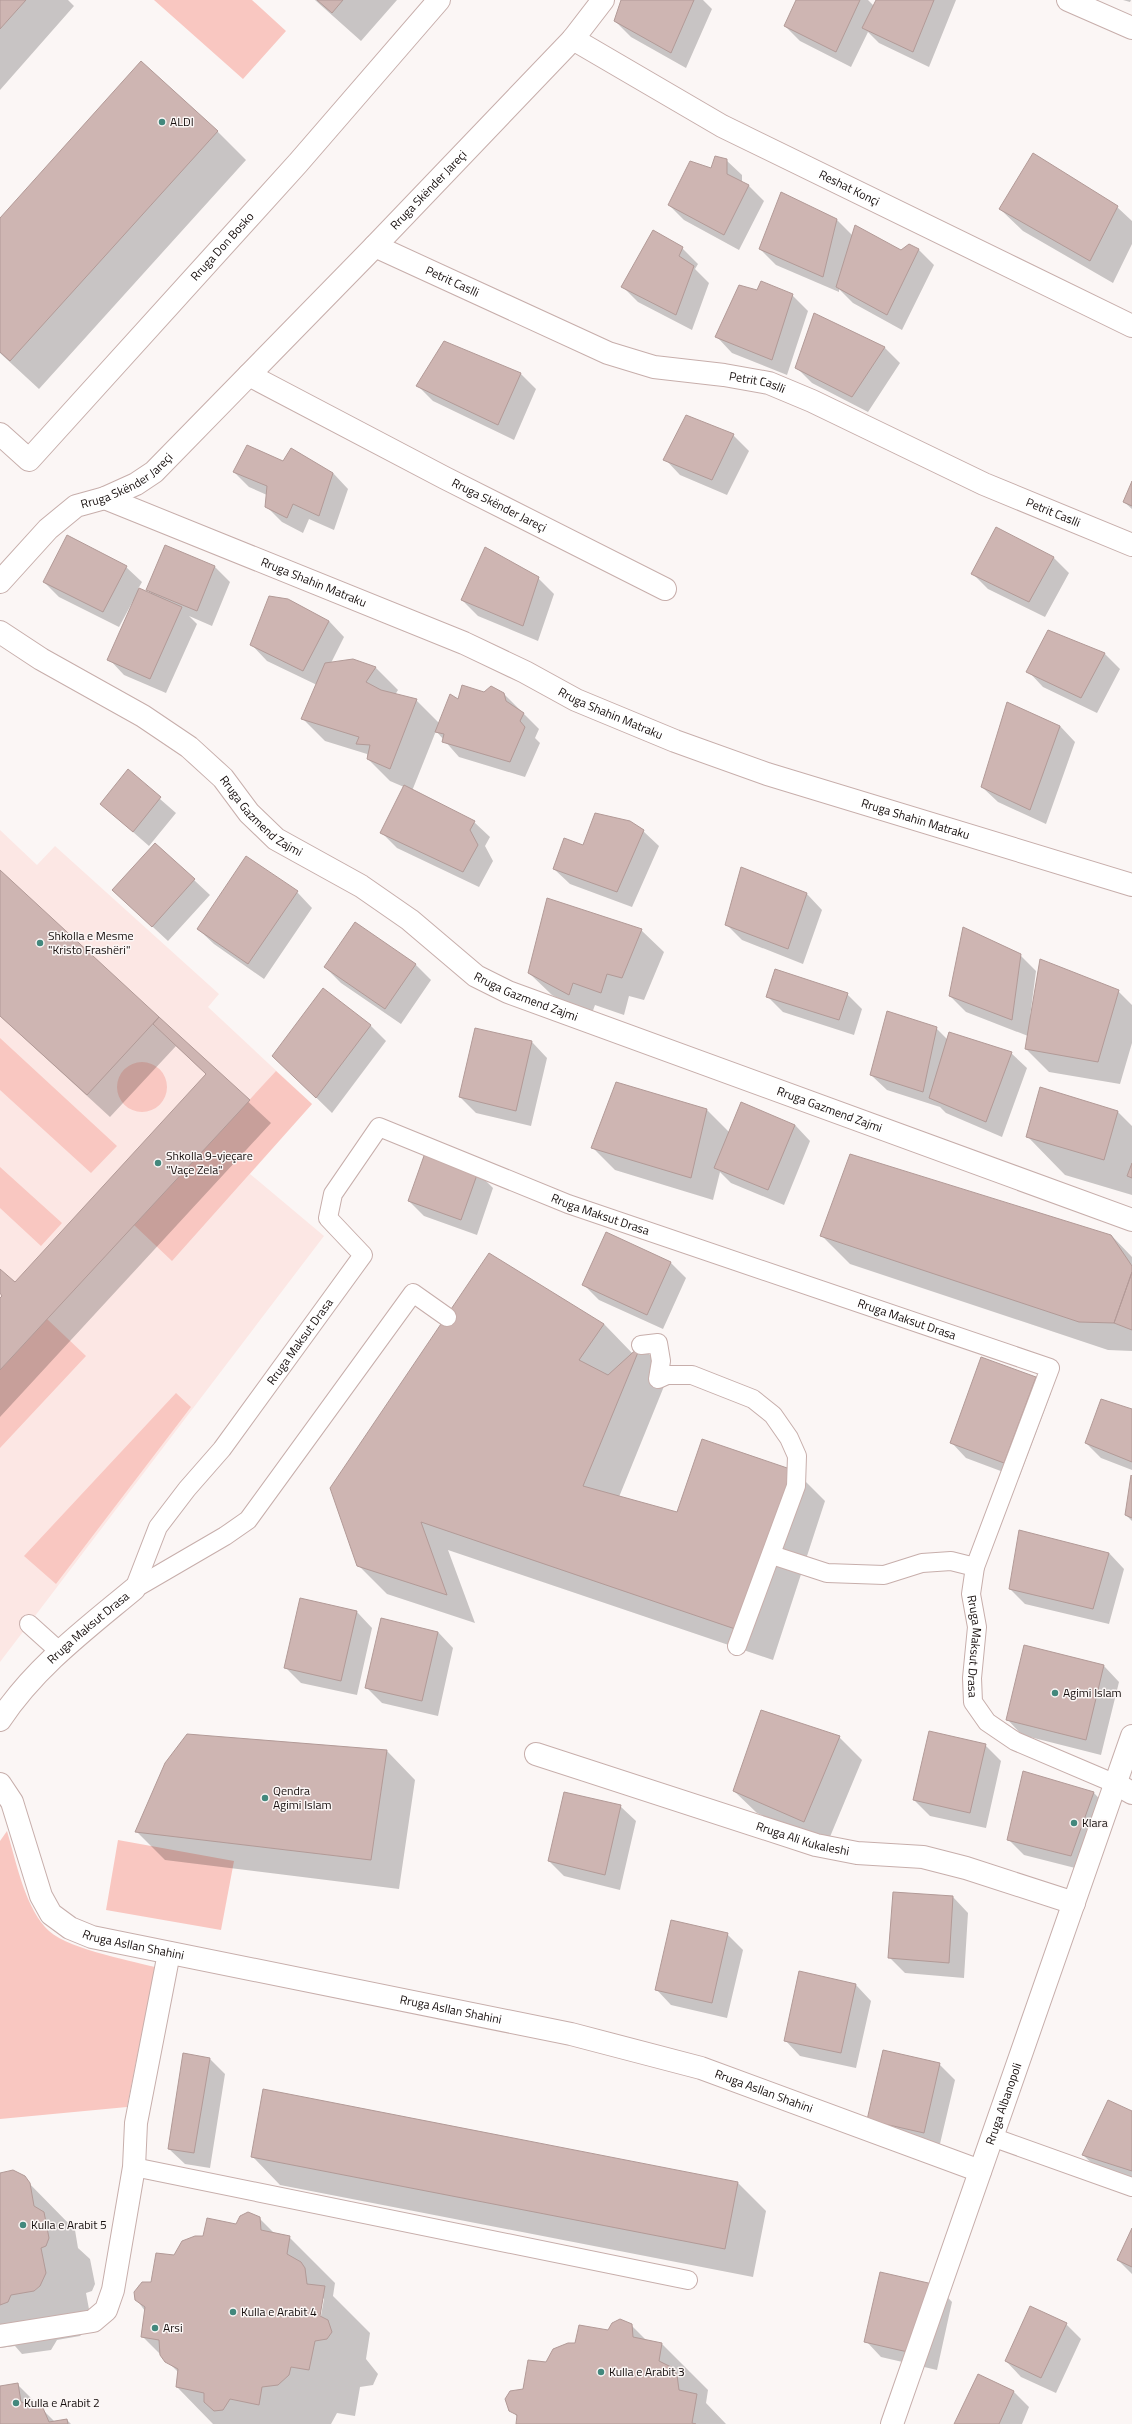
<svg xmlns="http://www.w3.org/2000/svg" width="1132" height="2424" font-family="'Titillium Web',sans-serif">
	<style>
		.built { fill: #fce7e4 }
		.green { fill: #f9c7c1 }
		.shadow { fill: #0003; fill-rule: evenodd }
		.building { fill: #ceb5b2; stroke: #b29a97 }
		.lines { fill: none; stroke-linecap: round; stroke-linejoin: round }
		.lane-casing { stroke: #c7aeab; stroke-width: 20 }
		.street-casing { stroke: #c7aeab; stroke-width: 24 }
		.lane { stroke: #fff; stroke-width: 18 }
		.street { stroke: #fff; stroke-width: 22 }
		.poi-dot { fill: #43887d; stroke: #fbf6f5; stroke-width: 1.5 }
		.labels { text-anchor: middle; stroke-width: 3; stroke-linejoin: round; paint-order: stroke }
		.poi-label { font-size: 12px; fill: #160e0d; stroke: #fbf6f5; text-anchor: start }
		.street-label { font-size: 12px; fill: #160e0d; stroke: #fbf6f5 }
	</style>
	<rect width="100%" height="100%" fill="#fbf6f5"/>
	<path class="built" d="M0,830L37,865L55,846L219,994L208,1007L312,1104L250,1174L324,1236L0,1662Z"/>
	<path class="green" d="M154,0H252L286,31L243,79Z
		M0,1038L117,1146L91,1173L0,1090Z
		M117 1087a25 25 0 1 1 50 0a25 25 0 1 1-50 0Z
		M276,1071L312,1104L172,1261L134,1225Z
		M0,1167L62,1223L41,1246L0,1208Z
		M47,1319L86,1356L0,1448V1370Z
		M176,1393L191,1407L56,1584L24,1556Z
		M7,1831C16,1861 24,1903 45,1927C62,1948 128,1960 155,1967L127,2107L0,2119V1841Z
		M118,1840L234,1861L221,1930L106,1910Z"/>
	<path class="shadow" d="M0,0H68L74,6L0,90Z
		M315,0H397L361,41Z
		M622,0H703L712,9L686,68L631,37L615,21Z
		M797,0H868L874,6L877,0H956L929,67L879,43L868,32L851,67L800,41L785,26Z
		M1123,0H1131L1130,2Z
		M217,131L246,160L39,389L0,353V220Z
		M726,160L742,175V183L749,186L764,201L739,250L684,220L669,205Z
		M1117,207L1132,221V244L1113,283L1023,231L1000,209Z
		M837,220L853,236L901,251L909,245L919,250L934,265L902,330L853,303L839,289V292L776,265L760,249Z
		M682,248L698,264L695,269L709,283L692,330L638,302L623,287Z
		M792,295L808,311L787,375L732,353L717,337Z
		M814,314L885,348L900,363L868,412L812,383L796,367Z
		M444,342L521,374L536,389L514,440L433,401L418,386Z
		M733,435L749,451L727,495L680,475L665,459Z
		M284,462L333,473L348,489L334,530L309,519L303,533L282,522L266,506L267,495L249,487L234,472Z
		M1132,484V509L1124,502Z
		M996,528L1054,558L1069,573L1045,617L988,589L973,574Z
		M126,567L142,582L138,589L154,596L148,590L215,567L230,582L212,626L189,616L197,624L166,693L124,675L109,659L134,601H133L119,627L59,597L44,582Z
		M538,578L554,594L538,641L478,616L462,600Z
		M329,621L344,637L331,663L353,660L376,668L398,690L395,695L416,700L440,724L459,701L485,693L504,694L539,729L535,738L540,743L525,777L459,757L436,731L412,791L474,822L490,837L485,846L493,861L479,887L397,848L381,832L404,787L390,781L368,759L367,754L325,741L302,718L317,685L267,661L252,645Z
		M1105,654L1120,669L1097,713L1043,687L1028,671Z
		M1060,726L1075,742L1046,824L998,802L982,787Z
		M128,771L176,813L149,846L101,804Z
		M643,831L659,846L632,907L570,884L554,869L584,847Z
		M742,869L807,894L822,910L803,964L742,940L726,924Z
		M0,872L271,1123L0,1417V1300L3,1296L0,1293V1270L15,1284L207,1075L176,1046L110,1117L0,1016Z
		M194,880L210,895L168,941L113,890Z
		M297,892L312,908L264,979L214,944L198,929Z
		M641,930L664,952L644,1000L629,996L624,1015L595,1005L591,1016L552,995L529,973Z
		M1020,955L1036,971L1030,1017L1118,991L1132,1005V1043L1120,1084L1049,1072L1026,1049L1028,1036L966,1012L950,996Z
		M415,964L431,980L401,1024L341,983L325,967Z
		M847,994L862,1009L854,1035L783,1012L768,997Z
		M370,1025L386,1041L332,1113L289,1071Z
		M936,1028L948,1040L1011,1053L1027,1068L1002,1137L946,1113L940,1107L887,1090L871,1075Z
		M532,1042L547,1058L531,1126L476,1113L460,1097Z
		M706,1109L730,1133L795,1125L810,1141L784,1205L731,1183L720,1172L713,1200L615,1170L592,1147Z
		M1118,1112L1132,1126V1195L1065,1175L1027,1136Z
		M477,1172L493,1188L477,1235L424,1216L409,1201Z
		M607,1233L671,1263L686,1278L663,1329L599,1300L584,1285Z
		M821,1235H1111L1132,1257V1351L1108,1350L850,1264Z
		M604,1324L633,1354L641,1346L669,1374L619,1497L678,1513L796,1472L825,1501L773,1660L448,1550L475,1623L387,1594L358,1565Z
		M1035,1377L1051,1393L1019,1478L966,1458L951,1442Z
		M1132,1410V1470L1101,1458L1086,1443Z
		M1132,1477V1521L1126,1515Z
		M1109,1553L1124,1569L1109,1624L1025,1604L1010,1589Z
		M357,1612L372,1628L357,1695L301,1683L285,1667Z
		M438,1632L453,1648L438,1716L382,1703L366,1687Z
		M1025,1647L1104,1666L1119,1682L1101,1755L1022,1735L1007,1719Z
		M839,1737L862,1760L827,1844L757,1813L734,1791Z
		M985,1745L1001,1761L986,1828L930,1816L914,1800Z
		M387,1751L415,1780L399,1889L165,1860L137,1832Z
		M1024,1772L1094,1793L1109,1809L1087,1871L1024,1855L1009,1840Z
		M620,1806L636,1821L620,1890L564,1876L549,1861Z
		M953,1897L968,1913L964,1978L905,1973L889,1957Z
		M727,1934L743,1950L727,2018L671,2005L656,1989Z
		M800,1972L856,1985L871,2001L856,2068L800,2056L785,2040Z
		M210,2059L225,2074L210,2168L185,2164L169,2149Z
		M939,2064L955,2080L939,2148L868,2119Z
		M1132,2112V2181L1099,2170L1083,2155Z
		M252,2156L737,2182L766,2211L753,2277L280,2185Z
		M19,2173L75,2230L78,2248L90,2259L95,2284L92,2291L86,2293L91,2320L90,2326L80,2336L57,2340L51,2350L22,2354L15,2346L0,2348V2174Z
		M259,2218L275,2234L289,2237L335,2283L333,2296L370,2333L366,2359L378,2374L373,2385L360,2387L355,2416L337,2413L331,2424H213L177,2387L179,2373L142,2336L145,2311L134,2296L139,2285L152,2283L175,2256L204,2237ZM322,2297L324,2299L320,2321H318Z
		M1132,2231V2274L1118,2260Z
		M937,2286L952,2302L937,2370L881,2357L866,2341Z
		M1066,2324L1081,2339L1056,2393L1021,2377L1006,2361Z
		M631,2325L647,2341L662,2344L708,2390L706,2403L726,2424H517L518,2418L506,2403L511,2392L524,2390L547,2363L576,2345Z
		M978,2375L1014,2392L1029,2407L1022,2424H956Z
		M17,2384L55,2422L67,2420L71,2424H0V2387Z"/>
	<path class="building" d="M0,0H26L0,29Z
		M317,0H343L332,13Z
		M621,0H694L671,53L614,21Z
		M796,0H860L836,52L784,26Z
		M876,0H934L913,52L862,28Z
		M141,61L218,131L10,361L0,352V218Z
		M1033,153L1118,206L1090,261L999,209Z
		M715,156L727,159V174L749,185L724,235L668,205L690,161L711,168Z
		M781,192L837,219L823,277L759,249Z
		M855,225L901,250L909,244L919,249L887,315L836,287Z
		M653,230L683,247L679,256L694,266L676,315L621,287Z
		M761,281L793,294L772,360L715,337L739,285L757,290Z
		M814,313L885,347L852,397L795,368Z
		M444,341L521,373L498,425L416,386Z
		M686,415L734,434L712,480L663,460Z
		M247,445L283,461L291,448L333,473L319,516L293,504L287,518L265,507L267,486L233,472Z
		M1132,481V506L1123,502Z
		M996,527L1054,557L1029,602L971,574Z
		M67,535L127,566L103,612L43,582Z
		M165,545L215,566L197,611L146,590Z
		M485,547L539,577L523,626L461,600Z
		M139,588L182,607L150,679L107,660Z
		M269,596L288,599L329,621L303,671L250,645Z
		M1048,630L1105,653L1081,698L1026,672Z
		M353,659L376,667L366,682L381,690L417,699L390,769L367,759L370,745L356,744L359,737L301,719L325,663Z
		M462,685L484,692L491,686L504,693L506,701L524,713L520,721L525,727L510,762L442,742L444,734L435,732L450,694L458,699Z
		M1007,702L1060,726L1030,810L981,787Z
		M128,769L161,797L133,832L100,804Z
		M404,785L475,821L470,830L478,845L463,872L380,833Z
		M595,813L630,821L644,830L617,892L553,869L564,838L583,845Z
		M155,843L195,879L152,927L112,890Z
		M246,856L298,891L248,964L197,929Z
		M741,867L807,893L788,949L725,925Z
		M0,870L159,1017L87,1095L0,1016Z
		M547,898L642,929L622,978L607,974L601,993L573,983L569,995L528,973Z
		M355,922L416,964L385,1009L324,967Z
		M963,927L1021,954L1012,1020L949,996Z
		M1040,959L1119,990L1098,1062L1025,1049Z
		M775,969L848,993L839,1020L766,997Z
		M323,988L371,1025L316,1098L272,1056Z
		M887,1011L937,1027L923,1092L870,1075Z
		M159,1017L250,1100L0,1370V1298L2,1296L0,1293V1269L15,1282L206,1074L153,1024Z
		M475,1028L532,1041L516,1111L459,1097Z
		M949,1032L1012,1052L986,1122L929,1098Z
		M616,1082L707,1109L691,1178L591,1148Z
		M1040,1087L1118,1111L1104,1160L1026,1137Z
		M741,1102L795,1125L768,1190L714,1168Z
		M425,1153L478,1172L461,1220L408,1201Z
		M850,1154L1111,1235L1132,1266V1272L1114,1323L1079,1322L820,1236Z
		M1132,1163V1178L1127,1176Z
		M606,1232L671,1262L647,1315L582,1285Z
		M489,1253L604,1324L579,1360L608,1375L641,1345L583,1486L677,1512L702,1439L796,1471L744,1632L421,1522L447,1595L357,1566L330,1488Z
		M1132,1272V1330L1114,1323Z
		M981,1357L1036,1377L1004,1463L950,1443Z
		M1101,1399L1132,1409V1462L1085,1443Z
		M1131,1475L1132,1476V1518L1125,1515Z
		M1019,1530L1109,1553L1093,1609L1009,1589Z
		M300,1598L357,1611L341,1681L284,1668Z
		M381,1618L438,1632L422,1701L365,1688Z
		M1024,1645L1104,1665L1086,1740L1006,1720Z
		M761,1710L840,1736L804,1822L733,1791Z
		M929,1731L986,1744L970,1813L913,1800Z
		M187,1734L387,1750L371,1860L135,1832L165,1763Z
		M1023,1771L1094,1792L1071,1856L1007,1840Z
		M564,1792L621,1805L605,1875L548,1861Z
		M893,1892L953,1896L949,1963L888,1958Z
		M671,1920L728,1933L712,2003L655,1990Z
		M799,1971L856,1984L841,2053L784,2041Z
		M883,2050L940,2063L924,2133L867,2120Z
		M183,2053L210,2058L194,2153L168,2149Z
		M263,2089L738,2182L725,2249L251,2157Z
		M1108,2100L1132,2111V2171L1082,2155Z
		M13,2170L25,2176L30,2183L34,2206L44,2212L49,2238L46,2246L41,2248L46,2273L40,2286L34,2291L11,2295L8,2302L0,2305V2173Z
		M248,2212L260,2217L261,2230L290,2236L287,2254L301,2262L305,2268L307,2284L325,2286L320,2316L328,2320L332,2332L327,2339L315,2341L309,2370L291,2367L289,2375L278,2385L262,2387L259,2405L230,2399L223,2410L214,2411L204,2402V2393L176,2387L178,2369L165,2362L160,2355L159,2340L141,2337L145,2307L135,2300L134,2292L142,2282H151L156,2253L174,2255L182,2241L195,2236H203L207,2218L236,2224L240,2216Z
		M1132,2228V2267L1117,2260Z
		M880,2272L937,2285L921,2355L864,2342Z
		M1030,2306L1067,2323L1041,2378L1005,2361Z
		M620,2319L632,2324L633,2337L662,2343L659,2361L673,2368L677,2375L679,2390L697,2394L692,2423L696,2424H516L517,2415L509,2411L505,2399L510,2391L523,2389L528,2360L546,2362L553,2349L568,2343H575L579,2325L608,2330L612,2323Z
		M978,2374L1014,2391L999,2424H954Z
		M18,2383L21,2402L36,2404L43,2408L49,2422L67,2419L68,2424H0V2386Z"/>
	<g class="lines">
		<defs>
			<g id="lane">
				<path d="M641,1345L658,1343L661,1361L658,1379L667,1375H692L753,1399L773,1415L789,1438L797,1456L796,1486L737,1646"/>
				<path d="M772,1555L827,1573L884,1575L922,1563L951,1561L975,1567"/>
				<path id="s1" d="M134,1589L158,1527L187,1489L222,1449L363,1255L328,1218L333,1194L379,1127L568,1204L1050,1368L975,1567L971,1594L977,1627L972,1678L973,1702L987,1722L1015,1741L1116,1784"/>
				<path d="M134,1589L225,1536L248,1520L413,1293L447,1317"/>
				<path d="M29,1624L59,1651"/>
				<path d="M992,2137L1132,2187"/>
				<path d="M134,2167L688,2280"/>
			</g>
			<g id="street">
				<path d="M1068,0L1132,28"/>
				<path id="s2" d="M573,39L722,126L1132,326"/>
				<path id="s3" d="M375,246L608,353L654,367L724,375L769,383L812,401L984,484L1132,545"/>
				<path id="s4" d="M249,375L445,478L665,589"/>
				<path id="s5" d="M0,434L29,460L298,163L439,0"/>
				<path id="s6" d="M105,498L464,643L525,672L576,700L675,741L767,774L1132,885"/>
				<path id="s7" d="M0,582L48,529L76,506L105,498L136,484L154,472L375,246L573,39L603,0"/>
				<path id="s8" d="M0,632L41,659L143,716L189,747L223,778L249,813L276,839L361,886L410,920L476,976L508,992L1132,1220"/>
				<path id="s9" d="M0,1720C35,1667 86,1629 134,1589"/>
				<path id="s10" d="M536,1754L816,1845L857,1853L923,1857L966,1868L1074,1903"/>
				<path id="s11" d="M0,1784L12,1802L41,1896L51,1914L70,1928L92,1937L571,2034L701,2068L980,2171"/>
				<path d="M1116,1784L1132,1793"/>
				<path d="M0,2336L93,2321L106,2310L113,2290L134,2167L136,2123L169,1953"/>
				<path id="s12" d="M892,2424L1132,1736"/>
			</g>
		</defs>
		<use href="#lane" class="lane-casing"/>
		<use href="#street" class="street-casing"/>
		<use href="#lane" class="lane"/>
		<use href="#street" class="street"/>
	</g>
	<g class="poi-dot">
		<circle cx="162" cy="122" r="4"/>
		<circle cx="40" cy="943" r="4"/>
		<circle cx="158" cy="1163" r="4"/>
		<circle cx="1055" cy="1693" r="4"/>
		<circle cx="265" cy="1798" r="4"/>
		<circle cx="1074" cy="1823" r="4"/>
		<circle cx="23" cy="2225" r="4"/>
		<circle cx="233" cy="2312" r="4"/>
		<circle cx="155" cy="2328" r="4"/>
		<circle cx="601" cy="2372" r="4"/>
		<circle cx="16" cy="2403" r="4"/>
	</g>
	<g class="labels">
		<g class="poi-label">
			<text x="170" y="126">ALDI</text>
			<text x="48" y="940">Shkolla e Mesme<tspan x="48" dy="14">"Kristo Frashëri"</tspan></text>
			<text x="166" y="1160">Shkolla 9-vjeçare<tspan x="166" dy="14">"Vaçe Zela"</tspan></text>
			<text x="1063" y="1697">Agimi Islam</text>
			<text x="273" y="1795">Qendra<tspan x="273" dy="14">Agimi Islam</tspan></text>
			<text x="1082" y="1827">Klara</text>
			<text x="31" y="2229">Kulla e Arabit 5</text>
			<text x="241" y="2316">Kulla e Arabit 4</text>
			<text x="163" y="2332">Arsi</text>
			<text x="609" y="2376">Kulla e Arabit 3</text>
			<text x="24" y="2407">Kulla e Arabit 2</text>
		</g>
		<g class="street-label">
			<text dy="4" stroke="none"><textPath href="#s2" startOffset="314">Reshat Konçi</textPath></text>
			<text dy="4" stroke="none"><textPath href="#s7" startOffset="587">Rruga Skënder Jareçi</textPath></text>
			<text dy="4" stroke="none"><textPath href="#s5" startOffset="327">Rruga Don Bosko</textPath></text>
			<text dy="4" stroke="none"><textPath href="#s3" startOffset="85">Petrit Caslli</textPath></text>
			<text dy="4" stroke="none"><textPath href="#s3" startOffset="409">Petrit Caslli</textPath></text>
			<text dy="4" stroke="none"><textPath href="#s7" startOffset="165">Rruga Skënder Jareçi</textPath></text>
			<text dy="4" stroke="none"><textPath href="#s4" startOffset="282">Rruga Skënder Jareçi</textPath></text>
			<text dy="4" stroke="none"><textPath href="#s3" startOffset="733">Petrit Caslli</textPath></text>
			<text dy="4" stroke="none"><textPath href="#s6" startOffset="225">Rruga Shahin Matraku</textPath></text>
			<text dy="4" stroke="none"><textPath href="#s6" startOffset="550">Rruga Shahin Matraku</textPath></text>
			<text dy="4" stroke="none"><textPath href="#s8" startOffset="322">Rruga Gazmend Zajmi</textPath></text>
			<text dy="4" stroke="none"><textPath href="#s6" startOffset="873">Rruga Shahin Matraku</textPath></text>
			<text dy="4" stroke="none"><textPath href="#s8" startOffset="646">Rruga Gazmend Zajmi</textPath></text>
			<text dy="4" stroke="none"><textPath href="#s8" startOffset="970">Rruga Gazmend Zajmi</textPath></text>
			<text dy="4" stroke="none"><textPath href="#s1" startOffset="802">Rruga Maksut Drasa</textPath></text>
			<text dy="4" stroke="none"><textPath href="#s1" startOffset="1126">Rruga Maksut Drasa</textPath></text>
			<text dy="4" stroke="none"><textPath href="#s1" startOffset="300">Rruga Maksut Drasa</textPath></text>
			<text dy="4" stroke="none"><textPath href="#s9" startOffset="128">Rruga Maksut Drasa</textPath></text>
			<text dy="4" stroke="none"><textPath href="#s1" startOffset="1570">Rruga Maksut Drasa</textPath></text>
			<text dy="4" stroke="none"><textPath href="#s10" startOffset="280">Rruga Ali Kukaleshi</textPath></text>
			<text dy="4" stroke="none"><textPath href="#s11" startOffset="230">Rruga Asllan Shahini</textPath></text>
			<text dy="4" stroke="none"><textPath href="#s11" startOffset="554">Rruga Asllan Shahini</textPath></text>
			<text dy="4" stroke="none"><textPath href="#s11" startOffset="878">Rruga Asllan Shahini</textPath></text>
			<text dy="4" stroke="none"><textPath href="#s12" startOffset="339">Rruga Albanopoli</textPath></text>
		</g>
	</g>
</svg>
